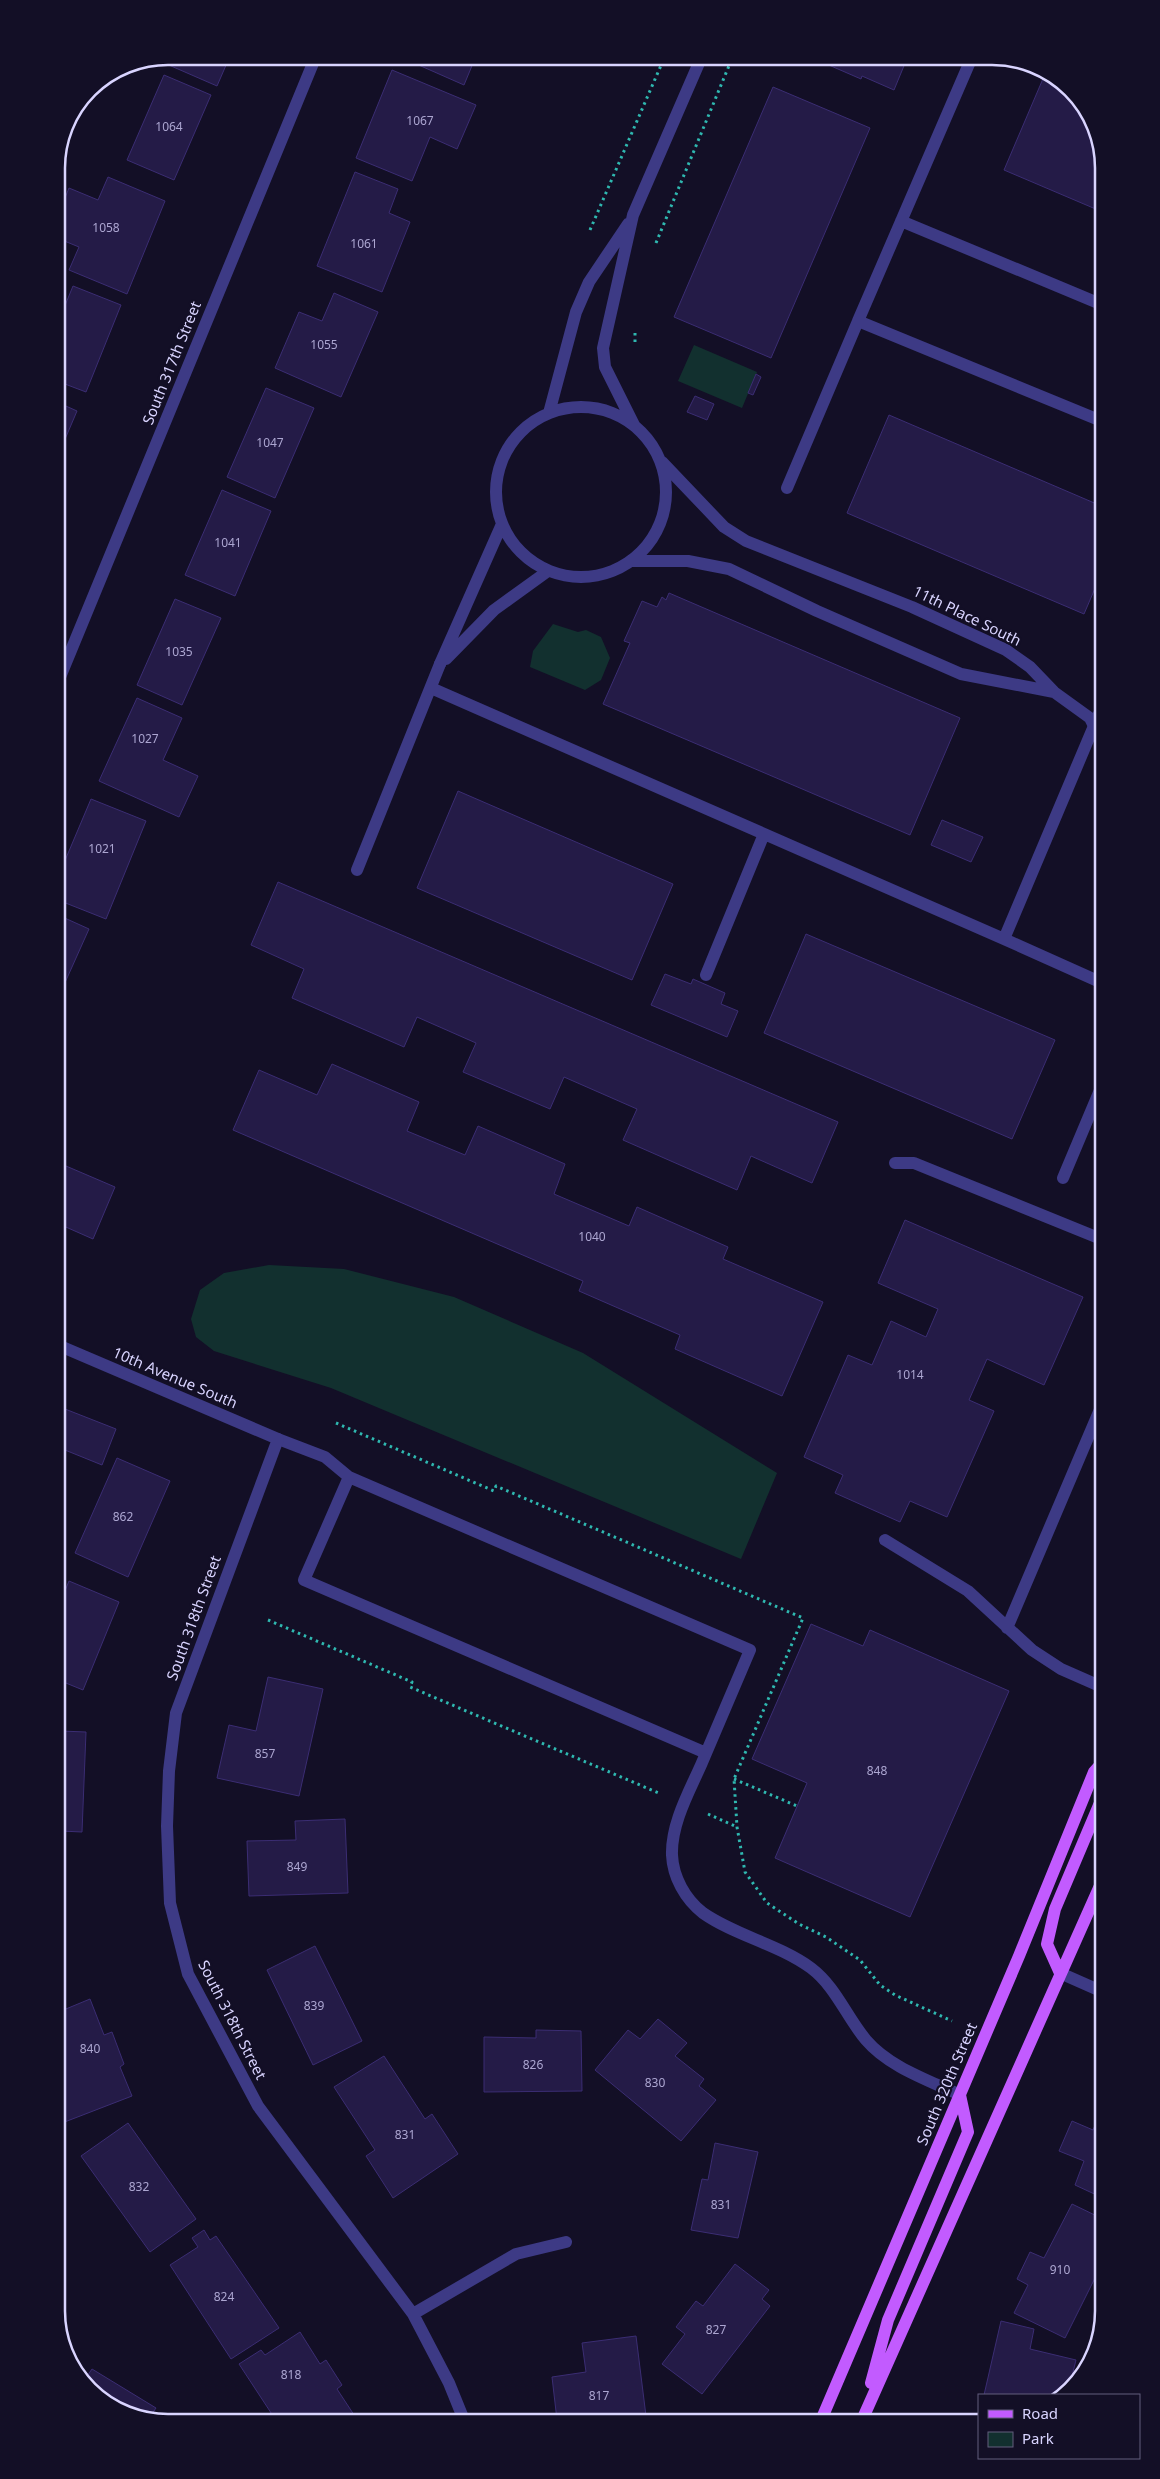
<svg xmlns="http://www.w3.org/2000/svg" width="1160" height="2479" font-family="'Noto Sans',sans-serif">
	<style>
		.green { fill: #12302f }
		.building { fill: #241b47; stroke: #3b2d73 }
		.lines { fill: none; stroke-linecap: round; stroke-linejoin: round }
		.path { stroke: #2fb8b0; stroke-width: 3; stroke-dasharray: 2.5 4; stroke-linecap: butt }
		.service { stroke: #3d3a85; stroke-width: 12 }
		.minor { stroke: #3d3a85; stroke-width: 12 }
		.primary { stroke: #c25bff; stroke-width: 12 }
		.labels { text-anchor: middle; stroke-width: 4.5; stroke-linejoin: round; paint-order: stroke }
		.number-label { font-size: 12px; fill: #aca6d1 }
		.street-label { font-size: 15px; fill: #d9d4ff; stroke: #130f26 }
		.rim { fill: none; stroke: #d9d4ff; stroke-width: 2.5 }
	</style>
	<rect width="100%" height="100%" fill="#130f26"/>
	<path class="green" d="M694,345L757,372L742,408L678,381Z
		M553,624L578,632L586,630L601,637L610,658L601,680L585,690L530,667L533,651Z
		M269,1265L344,1269L454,1297L583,1353L777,1473L741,1559L331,1388L214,1351L196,1337L191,1319L200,1290L224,1273Z"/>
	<path class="building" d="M168,56H230L217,86L155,59Z
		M406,56H476L464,85L405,59Z
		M808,56H908L894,90L862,76L861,79Z
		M392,70L476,105L457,149L430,137L412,181L356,158Z
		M1045,74L1060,79L1098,132V210L1004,170Z
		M164,75L211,95L174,180L127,160Z
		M773,87L870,128L771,358L674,317Z
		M355,172L398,189L389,213L410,222L382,292L317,266Z
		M108,177L165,201L127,294L69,270L79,247L57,238V218L69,188L98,200Z
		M73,286L121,305L86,392L57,381V325Z
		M334,293L378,312L341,397L275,368L299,312L322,321Z
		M756,374L761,377L753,395L748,393Z
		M266,388L314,408L275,498L227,477Z
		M695,396L714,404L707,420L687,412Z
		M57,402L77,411L57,458Z
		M889,415L1099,505V579L1084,614L847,513Z
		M222,490L271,511L235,596L185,575Z
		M669,593L960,718L910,835L603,704L630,643L624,641L642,601L657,607L662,597L666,600Z
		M175,599L221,618L182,705L137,685Z
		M137,698L182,718L163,760L198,776L179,817L99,781Z
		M458,791L673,884L632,980L417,888Z
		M91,799L146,821L106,919L58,900V877Z
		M942,820L983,837L971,862L931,845Z
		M278,882L838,1122L812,1183L751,1156L737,1190L623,1140L637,1109L564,1077L550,1109L463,1072L476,1043L417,1017L404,1047L292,998L304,969L251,945Z
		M58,915L89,929L59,996Z
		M806,934L1055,1040L1012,1139L764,1033Z
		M665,974L691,984L693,979L725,993L721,1004L738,1011L727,1037L651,1005Z
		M332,1064L419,1102L407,1131L465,1155L478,1126L565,1164L554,1194L629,1226L637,1207L728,1247L723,1259L823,1302L782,1396L675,1349L680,1335L579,1291L583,1281L233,1130L259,1070L317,1095Z
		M59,1163L115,1187L93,1239L59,1224Z
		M905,1220L1083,1297L1044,1385L987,1359L969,1400L994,1411L947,1517L910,1501L900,1522L835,1493L843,1475L804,1457L848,1355L872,1365L891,1321L926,1337L938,1309L878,1283Z
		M65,1409L116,1429L102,1465L60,1448V1423Z
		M117,1458L170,1481L128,1577L75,1553Z
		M69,1581L119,1602L83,1690L61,1681L60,1603Z
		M811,1624L863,1646L870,1630L1009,1691L910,1917L775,1858L807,1783L752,1759Z
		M268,1677L323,1689L299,1796L217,1778L229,1725L256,1731Z
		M61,1731L86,1732L82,1832L61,1831Z
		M345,1819L348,1893L249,1896L247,1841L296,1840L295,1821Z
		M315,1946L362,2041L313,2065L267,1970Z
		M90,1999L104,2035L112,2032L124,2064L120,2067L132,2096L62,2123L61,2011Z
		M658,2019L687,2043L675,2056L704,2079L699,2086L716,2100L681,2141L595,2070L628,2030L640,2039Z
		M536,2030L581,2031L582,2091L484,2092V2037L536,2038Z
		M384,2056L425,2119L432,2114L458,2154L393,2198L366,2156L375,2150L334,2087Z
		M1103,2106V2198L1075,2185L1084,2161L1059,2151L1072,2121L1093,2130Z
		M128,2123L196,2219L150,2252L81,2156Z
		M715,2143L758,2152L738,2238L691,2230L702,2179L708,2180Z
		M1072,2204L1103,2219L1104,2260L1065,2338L1014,2313L1028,2285L1017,2279L1030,2252L1044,2258Z
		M204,2230L210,2240L216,2236L279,2328L231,2359L170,2265L198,2247L192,2238Z
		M735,2264L769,2290L762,2299L770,2306L702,2394L662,2364L685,2334L676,2327L696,2301L703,2306Z
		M1001,2321L1034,2329L1030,2349L1076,2360L1070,2384L1056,2395H984Z
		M300,2332L320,2364L326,2360L342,2385L337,2389L358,2421L277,2422L239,2364L261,2350L265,2355Z
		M636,2336L646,2416L613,2419L557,2420L552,2377L586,2372L582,2343Z
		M92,2369L156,2408L149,2418L100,2399L85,2379Z"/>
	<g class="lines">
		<path class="path" d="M590,230L665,56
			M656,243L733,56
			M635,333V342
			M336,1423L494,1491L496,1486L803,1618L734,1779L737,1827L745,1872L767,1903L799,1924L826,1937L860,1960L880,1985L895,1995L952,2021
			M268,1620L412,1682L410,1687L661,1794
			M734,1779L797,1806
			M708,1814L737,1827"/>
		<path class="service" d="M972,57L858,321L1099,420
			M901,221L1098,303
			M787,488L858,321
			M431,688L1004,939L1099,714
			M357,870L440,664
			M1004,939L1100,982
			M706,975L764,834
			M895,1163H914L1101,1239
			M1063,1178L1100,1090
			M278,1439L325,1457L349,1477
			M885,1540L968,1591L1032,1650L1061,1669L1102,1687
			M1007,1628L1101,1407
			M706,1753L304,1580L349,1477L750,1650C734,1688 717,1727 701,1765C689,1792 671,1824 672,1855C673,1877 685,1899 703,1913C736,1936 778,1944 811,1968C836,1987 846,2016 866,2040C889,2067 928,2080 960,2095"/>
		<path class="minor" d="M496 492a85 85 0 1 1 170 0a85 85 0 1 1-170 0Z
			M549,413L576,312L589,282L628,224
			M634,425L605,367L603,348L633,215L702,56
			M662,462L724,527L746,541L912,607L1006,650L1030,667L1054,692L1090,718L1094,726L1099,730
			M632,561H688L729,569L817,611L961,674L1054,692
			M446,659L494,610L548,571
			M440,664L502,524
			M58,682L316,56
			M60,1346L278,1439L176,1713L169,1771L167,1826L170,1903L188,1974L258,2106L413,2314L449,2383L464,2420
			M1060,1973L1103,1992
			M413,2314L516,2254L566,2242"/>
		<path class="primary" d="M1060,1973L1047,1944L1055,1909L1102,1798
			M871,2383L888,2320L968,2132L960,2095
			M822,2418L1019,1956L1094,1772L1102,1763
			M863,2418L1103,1879"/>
	</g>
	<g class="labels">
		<g class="number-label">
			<text x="420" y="125">1067</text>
			<text x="169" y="131">1064</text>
			<text x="106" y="232">1058</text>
			<text x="364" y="248">1061</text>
			<text x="324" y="349">1055</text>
			<text x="270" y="447">1047</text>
			<text x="228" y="547">1041</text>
			<text x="179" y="656">1035</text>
			<text x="145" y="743">1027</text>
			<text x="102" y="853">1021</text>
			<text x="592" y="1241">1040</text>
			<text x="910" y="1379">1014</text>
			<text x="123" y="1521">862</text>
			<text x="265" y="1758">857</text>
			<text x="877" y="1775">848</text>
			<text x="297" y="1871">849</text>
			<text x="314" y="2010">839</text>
			<text x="90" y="2053">840</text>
			<text x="533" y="2069">826</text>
			<text x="655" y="2087">830</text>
			<text x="405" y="2139">831</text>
			<text x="139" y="2191">832</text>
			<text x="721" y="2209">831</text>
			<text x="1060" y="2274">910</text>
			<text x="224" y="2301">824</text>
			<text x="716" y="2334">827</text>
			<text x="291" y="2379">818</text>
			<text x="599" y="2400">817</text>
		</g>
		<g class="street-label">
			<text transform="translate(172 363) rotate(-68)" y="5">South 317th Street</text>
			<text transform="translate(967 616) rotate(26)" y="5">11th Place South</text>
			<text transform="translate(175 1378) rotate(23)" y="5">10th Avenue South</text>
			<text transform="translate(194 1618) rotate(-70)" y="5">South 318th Street</text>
			<text transform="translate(232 2020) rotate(63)" y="5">South 318th Street</text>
			<text transform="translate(947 2084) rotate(-67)" y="5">South 320th Street</text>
		</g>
	</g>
	<path d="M0 0H1160V2479H0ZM168 65H992A103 103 0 0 1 1095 168V2311A103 103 0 0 1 992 2414H168A103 103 0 0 1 65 2311V168A103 103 0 0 1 168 65Z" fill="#130f26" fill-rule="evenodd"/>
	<path class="rim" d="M168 65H992A103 103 0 0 1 1095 168V2311A103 103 0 0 1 992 2414H168A103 103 0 0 1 65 2311V168A103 103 0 0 1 168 65Z"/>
	<rect x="978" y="2394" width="162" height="65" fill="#130f26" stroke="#625e7d"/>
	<rect x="988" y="2410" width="25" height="8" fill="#c25bff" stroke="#625e7d"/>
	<text x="1022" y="2419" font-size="15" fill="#d9d4ff">Road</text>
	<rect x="988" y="2432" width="25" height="15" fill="#12302f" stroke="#625e7d"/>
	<text x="1022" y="2444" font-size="15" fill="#d9d4ff">Park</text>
</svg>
